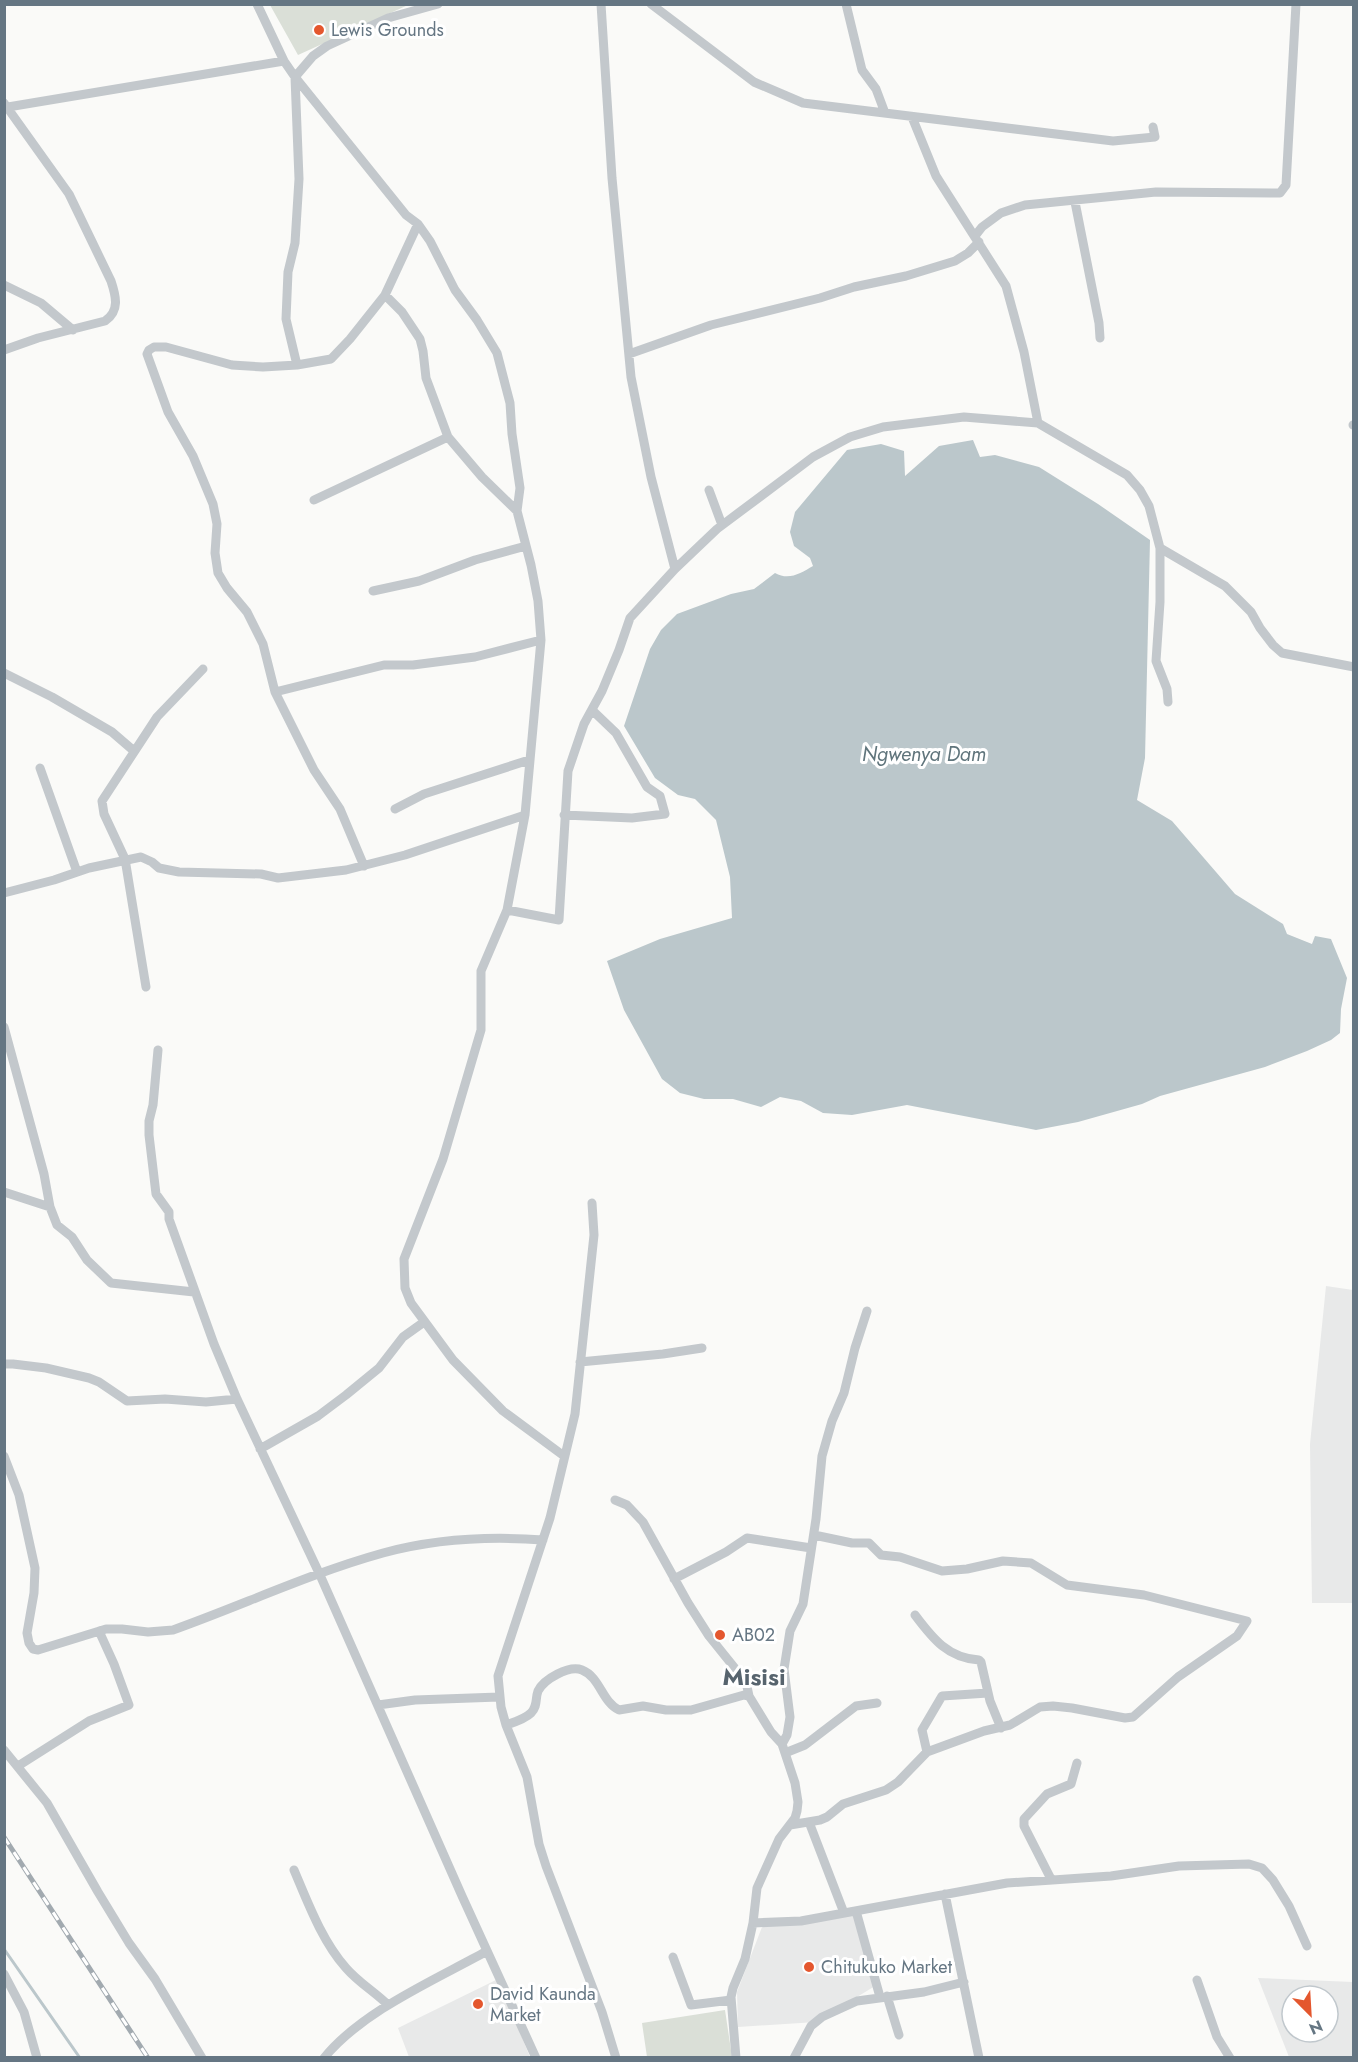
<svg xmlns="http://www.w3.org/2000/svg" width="1358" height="2062" font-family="Jost,sans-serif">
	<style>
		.built { fill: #e8e9e9; fill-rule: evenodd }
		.green { fill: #dadfd7 }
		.water { fill: #bbc7cb }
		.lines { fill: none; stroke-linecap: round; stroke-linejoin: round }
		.stream { stroke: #bbc7cb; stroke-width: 3 }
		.minor { stroke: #c3c8cc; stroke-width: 9 }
		.rail-casing { stroke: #a2aab0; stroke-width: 5 }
		.rail { stroke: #fff; stroke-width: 3; stroke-dasharray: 9; stroke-linecap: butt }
		.poi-dot { fill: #e4572e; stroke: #fff; stroke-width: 2 }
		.labels { text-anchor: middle; stroke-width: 6; stroke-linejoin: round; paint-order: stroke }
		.poi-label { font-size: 18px; fill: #657683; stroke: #fff; text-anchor: start }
		.water-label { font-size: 20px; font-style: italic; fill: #60757c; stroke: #fff }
		.district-label { font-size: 24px; font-weight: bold; fill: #57646e; stroke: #fff }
	</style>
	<rect width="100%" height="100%" fill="#fafaf8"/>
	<path class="built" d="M1326,1286L1353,1290V1603H1312L1310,1444Z
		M854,1915L875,1986L816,2022L738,2027L737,1992L762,1927Z
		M1258,1978L1353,1982V2057H1289ZM1292,1996H1328V2032H1292Z
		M498,1979L530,2057H409L398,2028Z"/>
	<path class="green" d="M270,5H408L298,55Z
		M725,2010L732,2057H647L642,2023Z"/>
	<path class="water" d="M973,440L980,457L995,455L1039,467L1098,504L1150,540L1145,758L1137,800L1172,821L1235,894L1283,924L1287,934L1312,944L1315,936L1331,939L1347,978L1341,1009L1340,1033L1331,1040L1307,1051L1265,1067L1160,1096L1142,1104L1078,1122L1036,1130L907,1105L852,1115L823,1113L801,1101L780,1097L761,1107L733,1099H704L680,1093L662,1079L624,1010L607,961L660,939L732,918L730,877L716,820L695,799L678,795L655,778L624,726L650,649L661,630L677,614L731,594L754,589L775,573C789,581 801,573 813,566L810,558L794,546L790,532L795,512L847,450L881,444L904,451L905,476L939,446Z"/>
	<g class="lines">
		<path class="stream" d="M4,1949L80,2058"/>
		<path class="minor" d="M257,4L284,61L295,77L406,215L418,224L430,241L455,290L477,320L497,353L510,403L512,434L520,488L517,511L531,565L538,601L541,640L525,815L507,910L481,971V1030L443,1159L404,1259L405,1288L411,1303L453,1360L503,1411L564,1456
			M601,4L612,178L631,377L651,477L675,569
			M651,4L754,82L803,103L1113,141L1155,137L1153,127
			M846,4L862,70L876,89L885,113
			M4,103L69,194L111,281C116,296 120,311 105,321L38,338L4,350
			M8,107L284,61
			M912,117L936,176L1006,286L1024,352L1038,423
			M1075,202L1099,323L1100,338
			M975,236L982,227L1001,213L1025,205L1156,192L1280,193L1286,185L1296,4
			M4,285L41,303L73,330
			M385,295L402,312L420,339L423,351L426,378L448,437L482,477L517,511
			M629,354L711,325L820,298L854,287L906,276L955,261L968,253L979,242
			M297,365L286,319L288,272L295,243L299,179L295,77L313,56L327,46L388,18L438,4
			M1353,425H1354
			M709,490L722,525
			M314,500L448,437
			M1160,548L1225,586L1251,612L1260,628L1273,645L1282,653L1354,667
			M373,591L419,581L475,560L526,546
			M4,673L52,697L112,732L134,751
			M275,692L384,665H413L475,657L541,640
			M40,768L77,872
			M395,809L424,794L529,760
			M564,815L632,818L665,814L660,796L647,787L616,733L592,710
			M364,866L340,809L314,770L275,692L263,644L247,612L227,588L218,573L215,553L217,524L213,504L193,456L168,412L147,354L149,350L154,347H166L232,365L263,367L297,365L331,359L350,339L385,295L418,224
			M4,893L54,880L89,868L141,857L152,862L159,868L179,872L261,874L278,878L346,870L405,855L525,815
			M507,910L559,920L568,771L584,724L602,691L619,650L630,618L675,569L717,529L813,457L850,437L883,427L964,417L1038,423L1127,475L1140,490L1149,506L1160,548V602L1156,661L1167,689L1168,702
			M146,987L125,859L104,814L102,801L157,717L203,669
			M4,1027L44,1174L50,1207L57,1225L72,1237L87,1260L111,1283L194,1292
			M158,1050L153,1105L149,1121V1135L156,1194L169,1212V1219L214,1344L237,1399L320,1575L462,1896L536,2058
			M4,1192L50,1207
			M592,1203L594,1235L575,1414L550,1518L498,1676L501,1707L506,1725L527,1777L539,1844L546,1866L602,2012L616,2058
			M580,1362L663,1354L702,1348
			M4,1364H13L46,1368L89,1378L99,1382L127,1401L165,1399L206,1402L237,1399
			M260,1449L318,1416L346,1395L379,1368L403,1337L424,1322
			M4,1456L19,1495L35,1568L34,1593L27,1633L29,1643L33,1649L38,1650L106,1629H122L148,1632L173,1630C243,1605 311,1573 383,1553C435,1539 490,1536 543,1540
			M615,1500L627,1505L643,1522L688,1603L709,1636L746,1682L749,1696
			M674,1579L726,1552L747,1538L811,1548
			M915,1615C933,1639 948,1658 979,1660L981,1662L990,1701L1001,1728
			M378,1705L415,1700L499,1697
			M506,1725C515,1722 525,1719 531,1713C538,1706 535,1699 538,1691C544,1679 569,1665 582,1670C600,1677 602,1702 619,1710L643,1706L666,1710H691L744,1695L749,1696L771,1732L782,1744
			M4,1750L47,1803L98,1892L129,1943L155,1979L202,2058
			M927,1752L922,1730L942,1696L988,1693
			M785,1753L805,1745L856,1706L877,1703
			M18,1766L89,1721L129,1705L114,1664L99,1631
			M809,1822L844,1913
			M790,1825L820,1820L827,1817L843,1804L886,1790L898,1782L927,1752L984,1731L1010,1725L1040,1707L1053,1706L1072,1708L1125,1718L1133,1717L1178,1677L1237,1636L1247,1621L1144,1595L1067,1585L1031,1563L1003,1561L967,1569L942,1571L900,1557L881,1555L869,1543H852L814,1535
			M294,1870C308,1903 322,1941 346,1968C359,1983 375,1992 388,2005
			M1051,1879L1024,1826V1819L1047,1794L1071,1784L1077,1763
			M945,1894L979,2058
			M856,1911L880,1997
			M753,1923L801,1921L1007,1883L1111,1876L1179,1866L1249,1864L1262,1868L1273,1880L1289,1906L1307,1946
			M673,1957L691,2005L731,2000
			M4,1974L24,2012L37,2058
			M1197,1980L1217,2037L1230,2058
			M887,1996L899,2035
			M324,2058C362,2011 435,1980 487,1951
			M736,2058L731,1997L733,1988L745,1959L753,1923L757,1888L779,1839L795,1818L797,1811L798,1802L795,1783L782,1744L787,1735L790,1717L784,1669L790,1631L803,1604L816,1519L822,1456L832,1421L844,1393L855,1348L867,1311
			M794,2058L811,2026L822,2017L857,2001L924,1992L964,1982"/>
		<defs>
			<path id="rail" d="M4,1837L148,2058"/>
		</defs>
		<use href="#rail" class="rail-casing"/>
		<use href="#rail" class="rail"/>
	</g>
	<g class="poi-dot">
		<circle cx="319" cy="30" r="6"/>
		<circle cx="720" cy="1635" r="6"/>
		<circle cx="809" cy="1967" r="6"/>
		<circle cx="478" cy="2004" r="6"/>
	</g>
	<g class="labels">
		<g class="poi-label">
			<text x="331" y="36">Lewis Grounds</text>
			<text x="732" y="1641">AB02</text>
			<text x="821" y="1973">Chitukuko Market</text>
			<text x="490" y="2000">David Kaunda<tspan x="490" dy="21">Market</tspan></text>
		</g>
		<g class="water-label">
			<text x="924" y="761">Ngwenya Dam</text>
		</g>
		<g class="district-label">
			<text x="754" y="1685">Misisi</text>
		</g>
	</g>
	<rect width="1358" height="2062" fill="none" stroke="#657683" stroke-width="12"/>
	<g transform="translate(1310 2014) rotate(156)"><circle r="28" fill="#ffffff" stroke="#c1c8cd" stroke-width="1.5"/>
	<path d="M0-4.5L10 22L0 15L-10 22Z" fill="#e4572e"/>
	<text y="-9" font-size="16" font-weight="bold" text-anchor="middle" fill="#657683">N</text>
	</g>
</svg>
